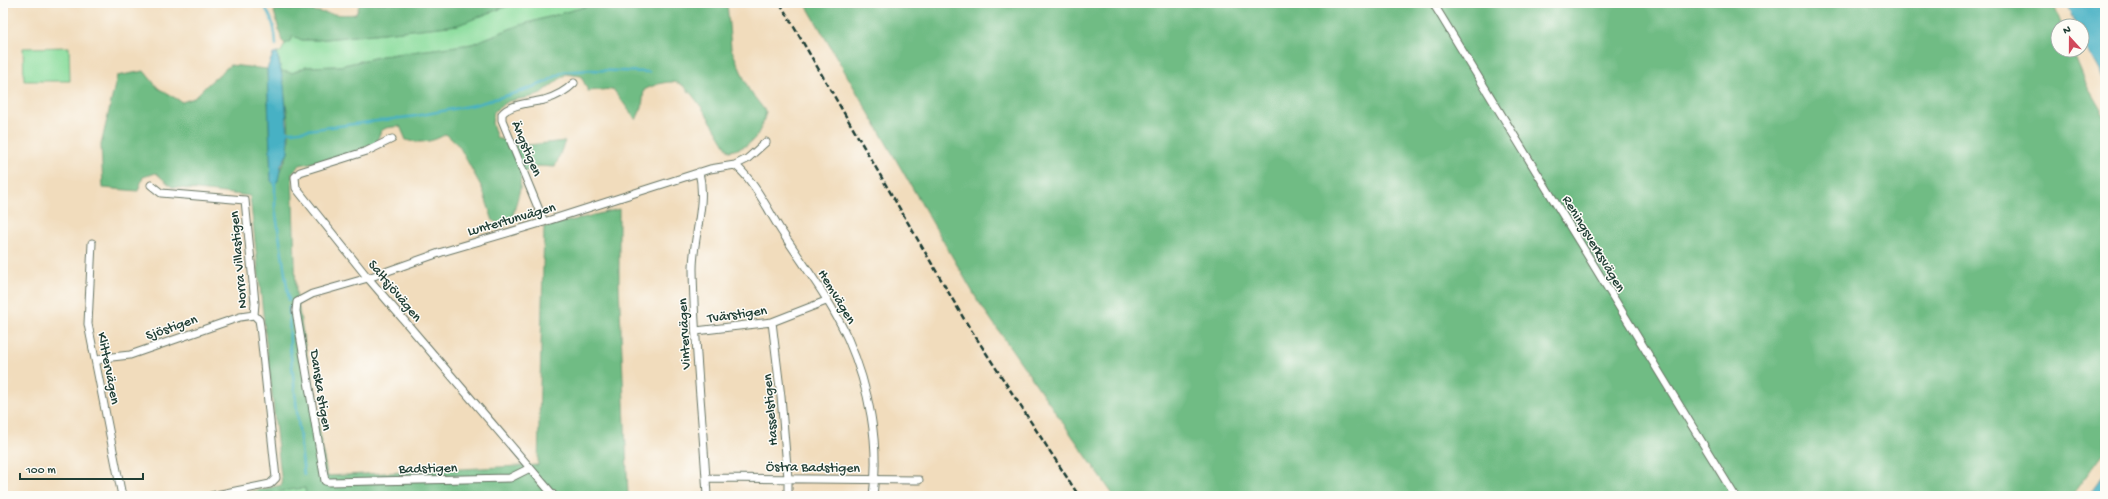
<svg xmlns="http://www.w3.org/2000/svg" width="2108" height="499" font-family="'Gochi Hand',sans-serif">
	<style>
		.green { fill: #8bdd9d; stroke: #558d68 }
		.forest { fill: #70bc84; stroke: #487c5c }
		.water { fill: #46b1c4; stroke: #32777c }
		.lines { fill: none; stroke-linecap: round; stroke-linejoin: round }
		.stream { stroke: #46b1c4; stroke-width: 2.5 }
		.street-casing { stroke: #687564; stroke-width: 9 }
		.street { stroke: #fff; stroke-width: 7 }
		.rail { stroke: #1f3d34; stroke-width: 2.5; stroke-dasharray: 6 3; stroke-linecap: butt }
		.labels { text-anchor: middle; stroke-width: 3; stroke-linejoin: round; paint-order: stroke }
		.street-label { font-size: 14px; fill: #1f3d34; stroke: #fdfcf7 }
	</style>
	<rect width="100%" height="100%" fill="#fdfcf7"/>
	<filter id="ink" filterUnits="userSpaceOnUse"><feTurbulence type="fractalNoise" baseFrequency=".025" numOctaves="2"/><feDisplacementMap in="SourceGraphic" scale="8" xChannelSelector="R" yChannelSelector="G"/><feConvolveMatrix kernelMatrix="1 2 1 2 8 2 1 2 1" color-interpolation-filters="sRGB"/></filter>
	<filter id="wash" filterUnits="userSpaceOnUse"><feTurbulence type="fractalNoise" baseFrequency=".012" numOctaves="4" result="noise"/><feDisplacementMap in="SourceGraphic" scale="16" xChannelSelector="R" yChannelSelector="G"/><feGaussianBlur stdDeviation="0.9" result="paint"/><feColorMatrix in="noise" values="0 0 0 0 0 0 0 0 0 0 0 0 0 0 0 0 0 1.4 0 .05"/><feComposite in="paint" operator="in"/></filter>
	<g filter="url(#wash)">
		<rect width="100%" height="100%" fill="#f1dcbc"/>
		<path class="green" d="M515,3H598L517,26L472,44L382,56L340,66L306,67L292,73L281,71L279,59L277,57V53L281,52L285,44L291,41L293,36L302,40H317L457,25Z
			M69,47L70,81H24L23,48Z
			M305,487L306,496H243Z"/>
		<path class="forest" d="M360,3H515L458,25L317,40H302L293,36L291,41L285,44L282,41L274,11C301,4 329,18 356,14Z
			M598,3H727L731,48L749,90L766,112C760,134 754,147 729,151C718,134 698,97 682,85C671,78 654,85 644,90L642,107L636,120L613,89L588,91L581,76L566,74L543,92L531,97L509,101L494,111L492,123L497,138L519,146L565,141L555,167L537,166L521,174L520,189L511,223L503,225L493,221L482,188L459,146L446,134C433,142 420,144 406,140L400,126L386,128L381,131L376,143L343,156L300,165L292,173L296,292L327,476L538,465L544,227L619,209V284L628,496H306L305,488L243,496H230L282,485L250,196L172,187L156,173L143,177L138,191L103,188L101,145L117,76L144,71L158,88L182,102L194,98L207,85L230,65L267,69L271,181H278C279,166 286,163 288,152C292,125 284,98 281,71L292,73L306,67L340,66L382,56L472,44L517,26Z
			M805,3H2053L2062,26H2058V50H2072L2087,86L2105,117V451L2071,496H1114L978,301Z"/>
		<path class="water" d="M2066,3H2105V82L2082,40V26H2076Z
			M277,53L284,85L288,136V153L281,165L278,181L274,184L271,181L267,69L273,54Z
			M2105,473V496H2088Z"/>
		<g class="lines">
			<path class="stream" d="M262,3C272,17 275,27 276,45
				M284,131L292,132L416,116L474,105L519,92L546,82L563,72L590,70L649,72
				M275,181V208L289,300
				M289,307L290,347L304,475"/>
		</g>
	</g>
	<g filter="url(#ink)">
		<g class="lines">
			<defs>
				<path id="street" d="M1433,3L1735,496
					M392,139L367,151L300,172L295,177L296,188L368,278L554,496
					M735,165C754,180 769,212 782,232C805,267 831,301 848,339C869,387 880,443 873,496
					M699,172C707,203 693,237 693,269C694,345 703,420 707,496
					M151,185L161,193L245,200L255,303L254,315
					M544,222L502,120V114C510,104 531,103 544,100C555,97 566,91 574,83
					M92,243L88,324L122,496
					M772,322L781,397L788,478V496
					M696,331L772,322L826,301
					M97,361L103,358L130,355L240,317L254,315
					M530,468L510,478L329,482L325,481L296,311L297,302L312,294L368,278L442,252L544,222L710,169L735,165L747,159L766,142
					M706,478L919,480
					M211,496L270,484L276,478L260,326L259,320L254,315"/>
			</defs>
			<use href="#street" class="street-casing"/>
			<use href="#street" class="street"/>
			<path class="rail" d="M780,3L964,319L1079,496"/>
		</g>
	</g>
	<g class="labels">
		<g class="street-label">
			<text transform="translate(528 148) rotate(67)" y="5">Ängstigen</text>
			<text transform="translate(511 218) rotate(-16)" y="5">Luntertunvägen</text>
			<text transform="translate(1595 243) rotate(59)" y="5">Reningsverksvägen</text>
			<text transform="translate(237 260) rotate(-95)" y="5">Norra Villastigen</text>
			<text transform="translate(396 290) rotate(50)" y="5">Saltsjövägen</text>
			<text transform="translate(838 296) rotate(59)" y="5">Hemvägen</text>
			<text transform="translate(737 313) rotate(-8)" y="5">Tvärstigen</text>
			<text transform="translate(171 326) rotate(-19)" y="5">Sjöstigen</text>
			<text transform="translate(683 334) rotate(-93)" y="5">Vintervägen</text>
			<text transform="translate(110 368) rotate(79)" y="5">Klittervägen</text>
			<text transform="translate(322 390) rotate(81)" y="5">Danska stigen</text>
			<text transform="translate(769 410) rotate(-95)" y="5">Hasselstigen</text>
			<text transform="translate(813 466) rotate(1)" y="5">Östra Badstigen</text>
			<text transform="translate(428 467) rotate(-1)" y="5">Badstigen</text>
		</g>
	</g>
	<rect width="2108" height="499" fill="none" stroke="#fdfcf7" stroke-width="16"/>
	<g transform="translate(2070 38) rotate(339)"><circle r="19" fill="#fdfcf7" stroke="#a4b0a9"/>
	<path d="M0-3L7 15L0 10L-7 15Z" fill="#d1495b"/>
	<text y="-6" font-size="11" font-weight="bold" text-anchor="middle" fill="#1f3d34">N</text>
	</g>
	<path d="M20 473v6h123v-6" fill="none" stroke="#1f3d34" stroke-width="2"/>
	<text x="26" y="473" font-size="12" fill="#1f3d34" stroke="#fdfcf7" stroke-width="3" paint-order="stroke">100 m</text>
</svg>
